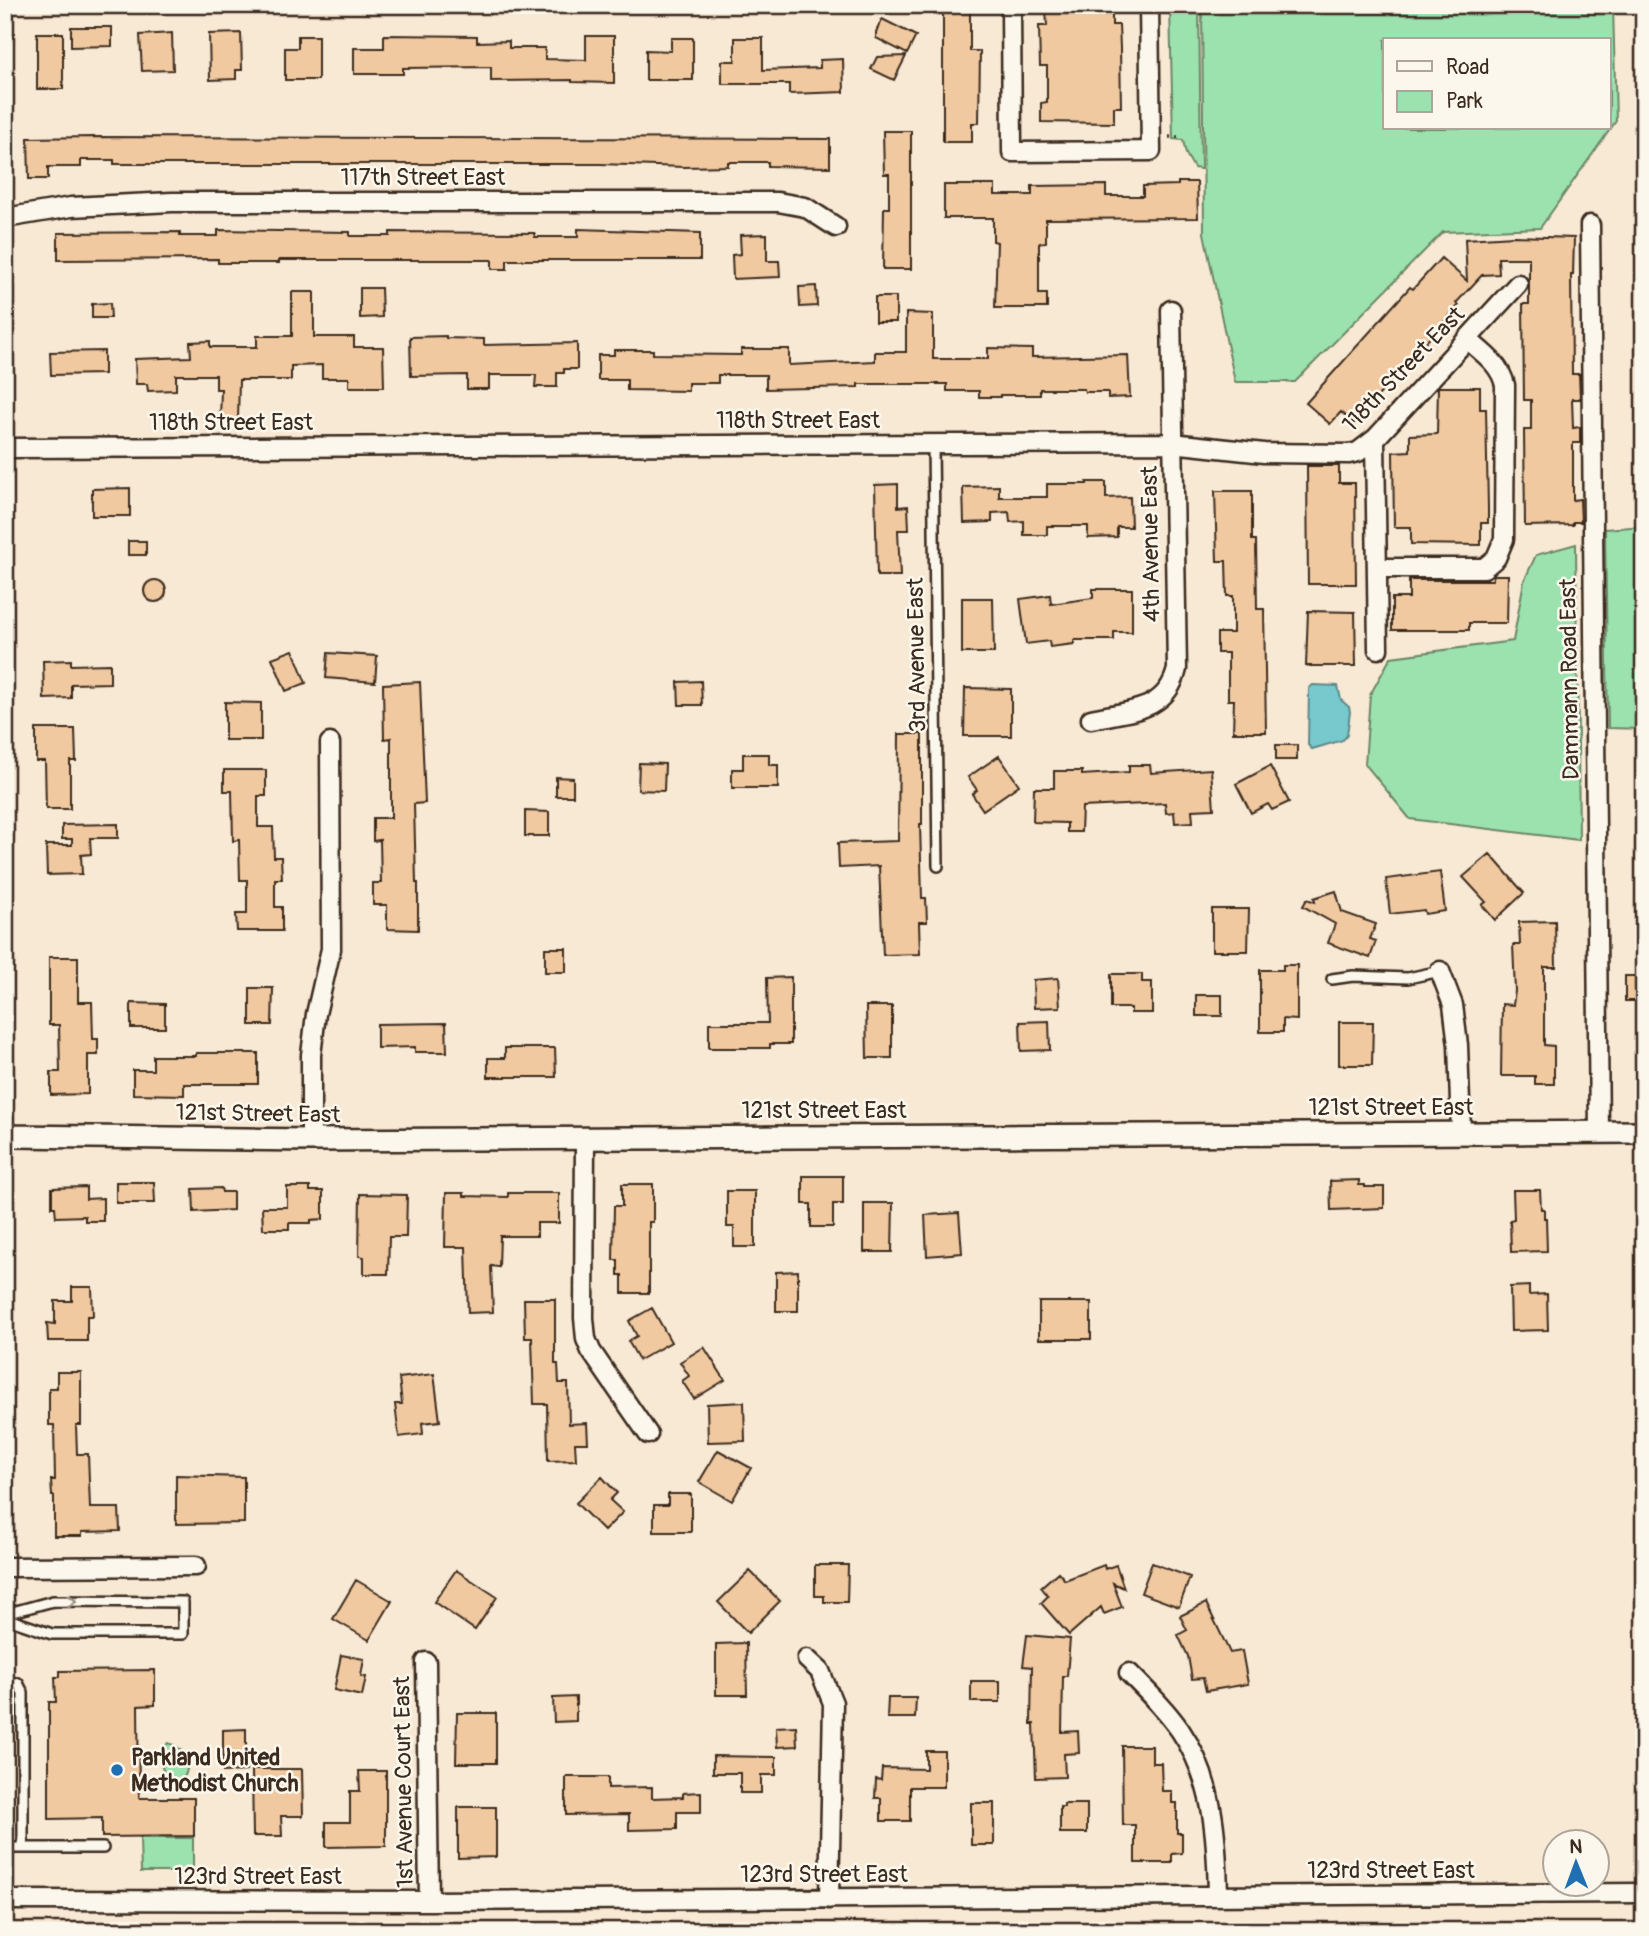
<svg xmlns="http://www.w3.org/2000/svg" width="1649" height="1936" font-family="Pangolin,sans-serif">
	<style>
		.green { fill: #9ce2af; stroke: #6c8666; stroke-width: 2; fill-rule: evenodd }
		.water { fill: #77c9ce; stroke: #5f8988; stroke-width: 2 }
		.building { fill: #f1c9a0; stroke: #3b2a1e; stroke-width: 2 }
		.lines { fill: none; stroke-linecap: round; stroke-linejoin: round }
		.service-casing { stroke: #3b2a1e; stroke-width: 14 }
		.minor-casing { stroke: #3b2a1e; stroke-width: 23 }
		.tertiary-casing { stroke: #3b2a1e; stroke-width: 26 }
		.path { stroke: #3b2a1e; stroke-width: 3.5; stroke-dasharray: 2 5; stroke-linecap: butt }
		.service { stroke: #fbf7ec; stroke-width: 9 }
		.minor { stroke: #fbf7ec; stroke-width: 18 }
		.tertiary { stroke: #fbf7ec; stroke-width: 21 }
		.oneway { stroke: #9b9085 }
		.poi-dot { fill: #1f6fb2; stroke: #fbf7ec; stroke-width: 2.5 }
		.labels { text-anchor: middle; stroke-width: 5; stroke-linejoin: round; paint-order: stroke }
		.street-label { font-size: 23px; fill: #3b2a1e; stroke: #fbf7ec }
		.poi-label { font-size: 23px; font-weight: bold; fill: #3b2a1e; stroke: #fbf7ec; text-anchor: start }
	</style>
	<rect width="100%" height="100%" fill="#f8e9d5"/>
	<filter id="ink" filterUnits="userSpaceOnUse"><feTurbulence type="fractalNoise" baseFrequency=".0143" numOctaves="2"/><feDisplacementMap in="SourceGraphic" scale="14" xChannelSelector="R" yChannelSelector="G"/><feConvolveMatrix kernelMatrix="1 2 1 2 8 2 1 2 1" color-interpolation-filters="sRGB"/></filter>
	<g filter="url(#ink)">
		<path class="green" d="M1170,5H1199L1201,169L1194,168L1186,154L1183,140L1173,139Z
			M1202,5H1613L1616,121L1540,228L1443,232L1295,382H1235L1204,233ZM1609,40V128H1385V40Z
			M1644,526V729L1608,728L1605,529Z
			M1576,544L1579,840L1410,819L1365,764L1370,695L1391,657L1513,641L1524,581L1536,555Z
			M168,1743C185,1747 193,1766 182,1780L168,1778C159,1769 159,1752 168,1743Z
			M140,1838H193V1872H141Z"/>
		<path class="water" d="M1313,685L1338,686L1341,700L1349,707L1350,712L1347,735L1343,740L1312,749L1308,745L1309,688Z"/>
		<path class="building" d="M943,5H970V51H980L979,123H972V142H943Z
			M1046,10H1112V25H1119L1120,48L1121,107H1114V123L1041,122V103L1047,102V66H1040L1039,26H1047Z
			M882,19L916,36L907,54L876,38V32Z
			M71,27H112V46L71,47Z
			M37,33H63V89H37Z
			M172,33L173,70L142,71L140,35Z
			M241,33L242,70H236V79L210,80L209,34Z
			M384,35L477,36V42L509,41V48H545V59L586,60V36H614V83L572,82V80L491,81V67L403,68V74H354V48H384Z
			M298,36H318V80H285V48H298Z
			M671,38H693V80H646V50L671,51Z
			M735,38H763V70L820,68V60L843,59L844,92L789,94V84H722V61H735Z
			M906,56L894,80L871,69L877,57Z
			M883,131H911V269H883L884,208H889V174H884Z
			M94,137L830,139V167L768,166V162H728V166L684,167L600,164H114V160H81V167H48V179H29L28,138Z
			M1178,182H1197L1198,218L1046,219V242L1039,243V294H1047V308H995L997,242L993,241V218H944V185H995V195H1032V186L1106,185V196H1143V186L1178,185Z
			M578,229L700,233V260H507V269H492V260H279V263H218V259L58,260V233L180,232V236H218V230L279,231L350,232V236H390V232L535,233V237H578Z
			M767,234V261H779L780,277L733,279L732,255L741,254L740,235Z
			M1514,236L1574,238L1573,275H1571L1572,374H1579L1580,399H1572L1573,428L1580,427V443H1573V500L1580,499L1581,522H1573V525L1525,526L1524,430H1531V400H1524L1523,304H1529V258H1498L1499,274L1482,275L1456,303L1459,305L1354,423L1341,412L1330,424L1306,403L1410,287L1413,289L1441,258L1467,281L1465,239Z
			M816,286L817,306L800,307L799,287Z
			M360,288H381L382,317L360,318Z
			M292,292H314V337H354V347H383L384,387H349V378H322V365L291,366V380H239L238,421H220L221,389H216V375H176V390L148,391L147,384H136L135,359L191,357L190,342L210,341V347H257V336H292Z
			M875,297H896V322H875Z
			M110,303L111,318H92V304Z
			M906,313L933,314V359H988V348L1032,349V357L1128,355L1130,397L1108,398V392H1085L1084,389H1040V395H1000V397H979V391H947V384H858V387L766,389V375H718V383H688V391L627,390V380H598V355H614V350H653V354L741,355V349H789V365L875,361V352H906Z
			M446,336V338L484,339V345L577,343V369H564V373H557V387H535L536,375H489V389H467V375L411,376L410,337Z
			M104,351V374L51,375L50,352Z
			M1438,387H1480V409H1486L1488,508V523H1481V545L1411,544V527H1394L1393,452L1410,451V435L1437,434Z
			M1307,466H1339V483H1355L1356,584H1308Z
			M1087,482H1106V498L1130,497L1131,527H1117V537L1088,538V526H1047V535H1024V521L1010,522L1009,512L992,513V522L964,523L963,487L999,486V497H1047V484H1087Z
			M898,484V507L908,506L909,530H898L900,576H877L875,485Z
			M130,488V516H92V489Z
			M1215,491H1252V540H1256L1257,609H1264L1266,732H1233L1234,700H1228V653H1217V633H1233V596H1227L1226,561H1217Z
			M128,541H146V555H128Z
			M1494,575H1508L1507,623H1469V630H1392V598H1409V580H1492Z
			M144 591a11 11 0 1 1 22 0a11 11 0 1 1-22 0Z
			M1093,589H1132V632H1114V640H1074V644L1050,647L1049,641L1026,644L1020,599L1050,595L1051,604L1093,598Z
			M962,598H993L994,653H962Z
			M1308,611L1355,612L1356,666H1306Z
			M293,650L306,683L286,691L272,658Z
			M328,653L377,656L375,682L326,678Z
			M71,660V665L110,664V683L71,684V698L44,699L43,661Z
			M701,681L702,705H679L678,682Z
			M420,682L425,803L414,804L416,883H418V930L387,929V905H373V883H381L380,840L373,841V818H391V738L384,739L383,684Z
			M965,688L1011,689V736H964Z
			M225,702L261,703V740H225Z
			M36,729H75L76,761H70V809H46L45,761H36Z
			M899,734H922V824H920L922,898H926L927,922H919L920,954L883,955L879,866L839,868L838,843L898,841Z
			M1276,745H1297V760H1276Z
			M743,754H769V765H778V788H732V769H743Z
			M999,756L1019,785L983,810L972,794L977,790L968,777Z
			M639,763L665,764L664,791L638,790Z
			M1129,765H1150L1151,773L1211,769L1214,809L1192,810L1193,822L1175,823L1174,812L1166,813L1165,803L1082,807L1081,832H1067V823L1033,822L1034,788H1054V771H1082V775L1129,772Z
			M1270,766L1289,802L1272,810L1268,804L1251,813L1236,784Z
			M224,770H266V796H258V827H273L274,857H281L282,879H275V907H282V931H237L236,914H247V880H240L239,840L233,841L232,791H224Z
			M556,777L573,778V796H556Z
			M525,811L549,812V836H525Z
			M118,824V838H90L91,854L81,855L82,874L47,875L46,845H72V839H62V825Z
			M1490,854L1524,893L1495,920L1482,905L1486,902L1463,877Z
			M1440,872L1445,911L1425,914L1424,910L1390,914L1386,879Z
			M1336,891L1342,912L1376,924L1370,939L1376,941L1370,958L1328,943L1335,924L1303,906L1307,899L1315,902L1314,898Z
			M1212,909H1249L1248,951H1212Z
			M1555,921L1556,967H1544V1045L1554,1046V1084H1535V1076H1501L1502,1004L1513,1005L1515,991L1513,945H1520L1519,922Z
			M545,948H566V972H545Z
			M49,957H78V1002H92L93,1039H98V1055H88V1094L51,1095V1072H60L59,1025H49Z
			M1283,965H1297V1020L1283,1019V1032H1260V970H1283Z
			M1111,974H1142V982H1152V1013H1131V1008H1111Z
			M1625,976H1644V1001H1625Z
			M791,977V1044H770V1048H709V1023H768L767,978Z
			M1058,978L1060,1007L1034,1008L1033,980Z
			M250,988H273L272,1025H250Z
			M1196,995H1222V1016H1196Z
			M131,1003L165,1004V1028H131Z
			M866,1006H892V1058H867Z
			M1049,1021L1050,1050L1021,1051L1020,1022Z
			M1339,1022H1373L1372,1065H1339Z
			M446,1023L447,1052H415V1047L377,1048V1024Z
			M505,1048H555L556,1077H488V1058H505Z
			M196,1053H258V1084H184V1095L133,1094V1070H153V1056H196Z
			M803,1176H843V1204H833V1227H811V1204H803Z
			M1359,1180V1185H1365V1187H1384V1208L1331,1210L1330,1181Z
			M116,1182H154L155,1203H116Z
			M622,1184H653V1222H649V1293H622V1275H618V1260H613L614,1206H622Z
			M86,1187V1199L103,1198V1221H85V1216L56,1217L55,1207H52V1188Z
			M287,1187H310V1191H323V1219L311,1220V1223H289V1229H263L262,1207H287Z
			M221,1188L222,1192H233V1210L194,1212L193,1189Z
			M1513,1190H1540L1541,1209H1544V1218H1546L1547,1251L1511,1252L1510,1220L1514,1219Z
			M727,1191H755V1247H734V1227H727Z
			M446,1193H464V1196L508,1197V1193H559V1223H537V1236H500L499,1267L491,1266L493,1312L468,1313L466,1247H445Z
			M360,1194L407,1195L406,1237H389L388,1274H364V1257L359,1256Z
			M864,1203H893L892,1252H864Z
			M959,1213L962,1253L927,1256L925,1215Z
			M798,1271V1311H776V1272Z
			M1529,1286V1295L1547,1294L1548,1330L1511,1331L1510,1287Z
			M72,1287H92L93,1316H87V1341H48L47,1323L55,1324V1301H72Z
			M524,1299H555V1364H558L559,1383H568L569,1424L587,1423L588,1443H575L576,1460L548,1461L547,1404H534L532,1338H525Z
			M1039,1302H1091V1339H1039Z
			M652,1308L671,1342L639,1360L628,1341L637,1336L629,1321Z
			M704,1347L725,1380L694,1399L682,1381L689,1376L680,1362Z
			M57,1372H81V1425H76L77,1454H88L90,1508H119L120,1531L82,1532V1536H54V1496H52L51,1480H55L54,1425H49V1388H57Z
			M434,1374L440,1421L422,1423L423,1434L399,1437L395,1404H402L399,1378Z
			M744,1402L745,1441L708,1442L707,1404Z
			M718,1450L751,1468L732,1501L699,1482Z
			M176,1475L244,1477V1523L176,1524Z
			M602,1477L617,1493L610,1500L623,1512L604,1531L576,1503Z
			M668,1494H691V1532H654V1505H668Z
			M1152,1563L1190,1577L1179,1607L1141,1593Z
			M815,1565H848L847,1602H824V1596H815Z
			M1104,1565L1105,1569L1116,1565L1124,1588L1113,1583L1122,1607L1104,1614L1101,1607L1069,1635L1041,1603L1048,1596L1041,1587L1058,1572L1065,1580Z
			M456,1570L497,1597L475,1630L434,1602Z
			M750,1571L780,1601L748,1633L718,1602Z
			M356,1580L392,1601L369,1640L333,1619Z
			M1206,1603L1230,1653L1242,1651L1248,1684L1206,1691L1203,1678L1192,1679L1188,1656L1178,1635L1187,1630L1180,1616Z
			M1027,1635L1070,1639L1067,1676H1063L1062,1732L1078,1731L1079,1753L1064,1754L1065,1777L1036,1778L1034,1724H1031L1032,1667L1023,1666Z
			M746,1643L747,1695H716V1644Z
			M341,1655L364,1659L361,1676L366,1677L362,1696L334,1690Z
			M155,1670V1705L138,1706L139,1798H194V1836L102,1837V1818L49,1819V1702H56L55,1677H60V1671Z
			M971,1681H1000V1702H971Z
			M576,1697V1721L554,1722L553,1698Z
			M888,1698H916L915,1718H887Z
			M457,1713H496V1763H456Z
			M796,1726L797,1746L777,1747L776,1727Z
			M246,1729V1771L223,1772V1730Z
			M1122,1746H1152V1763H1161L1162,1791H1172V1803H1177V1833H1182V1853L1172,1854V1863H1135V1825H1123Z
			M926,1751H944V1787H910V1821H881V1798H875L876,1779L881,1780L882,1768L926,1769Z
			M713,1756L776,1757V1775H761V1793H740V1773H713Z
			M252,1769H302L303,1816H281L282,1836H253Z
			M359,1771H386V1846L326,1847V1822H350V1791H360Z
			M566,1777H608V1788L652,1787V1798L683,1797V1793L701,1792V1812H677V1829L629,1830V1814L566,1815Z
			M971,1803H994V1845H971Z
			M1064,1804H1087V1833H1060V1807H1064Z
			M458,1807H496V1857L458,1858Z"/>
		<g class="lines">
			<defs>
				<path id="service" d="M933,444L938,866
					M1332,979L1353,976L1408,978L1440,971
					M5,1614L53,1601L183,1602V1634H52L5,1618
					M5,1683H18L23,1693V1848
					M5,1848H103"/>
				<path id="minor" d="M1011,5L1012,152L1151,151L1149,5
					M5,218L71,207L172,202H778L805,207L836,227
					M1590,225L1599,1133
					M1375,439L1378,649
					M5,448L1172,443L1264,453L1349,454L1358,452L1375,439L1518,284
					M1377,568H1484L1496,558L1504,539L1505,385C1500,364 1483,353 1467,339
					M1091,719C1128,711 1167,712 1177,669L1171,310
					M1440,971L1453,1005L1458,1045L1461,1132
					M585,1139L584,1318L586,1339L591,1351L648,1434
					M311,1140V1055L316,1014L331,949L330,743
					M5,1567L196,1566
					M807,1659L820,1671L833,1703L829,1899
					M426,1662L429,1901
					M1129,1673C1147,1691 1165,1709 1180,1730C1214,1780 1217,1838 1218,1896
					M5,1900L429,1901L1644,1893"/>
				<path id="tertiary" d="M5,1133L13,1136L311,1140L1644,1132"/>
			</defs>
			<use href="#service" class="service-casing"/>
			<use href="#minor" class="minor-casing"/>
			<use href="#tertiary" class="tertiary-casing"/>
			<path class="path" d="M1169,137H1181"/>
			<use href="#service" class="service"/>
			<use href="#minor" class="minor"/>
			<use href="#tertiary" class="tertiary"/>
		</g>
		<defs><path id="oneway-chevron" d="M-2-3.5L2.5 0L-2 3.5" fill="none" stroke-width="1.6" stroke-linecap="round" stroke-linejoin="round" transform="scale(1.75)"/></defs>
		<use class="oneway" href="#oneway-chevron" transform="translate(72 1601)"/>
	</g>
	<circle class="poi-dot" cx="117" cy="1770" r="7"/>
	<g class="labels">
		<g class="street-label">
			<text x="423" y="185">117th Street East</text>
			<text transform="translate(1403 369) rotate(-46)" y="8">118th Street East</text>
			<text x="798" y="428">118th Street East</text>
			<text x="231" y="430">118th Street East</text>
			<text transform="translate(1150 544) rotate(-91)" y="8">4th Avenue East</text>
			<text transform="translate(916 655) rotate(-91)" y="8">3rd Avenue East</text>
			<text transform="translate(1569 679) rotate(-91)" y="8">Dammann Road East</text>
			<text x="1391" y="1115">121st Street East</text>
			<text x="824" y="1118">121st Street East</text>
			<text transform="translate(258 1113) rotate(1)" y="8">121st Street East</text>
			<text transform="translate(403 1782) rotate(-91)" y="8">1st Avenue Court East</text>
			<text x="1391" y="1878">123rd Street East</text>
			<text x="824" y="1882">123rd Street East</text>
			<text x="258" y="1884">123rd Street East</text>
		</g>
		<g class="poi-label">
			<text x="131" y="1765">Parkland United<tspan x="131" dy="26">Methodist Church</tspan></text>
		</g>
	</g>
	<rect width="1649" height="1936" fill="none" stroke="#fbf7ec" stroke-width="28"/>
	<rect x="14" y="14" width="1621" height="1908" fill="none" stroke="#3b2a1e" stroke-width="2.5" filter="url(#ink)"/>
	<rect x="1383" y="38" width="228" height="91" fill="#fbf7ec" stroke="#aea59a" stroke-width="2"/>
	<rect x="1397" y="61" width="35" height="10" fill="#fbf7ec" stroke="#aea59a" stroke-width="2"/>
	<text x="1446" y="74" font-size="21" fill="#3b2a1e">Road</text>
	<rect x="1397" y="91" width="35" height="21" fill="#9ce2af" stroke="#aea59a" stroke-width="2"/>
	<text x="1446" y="108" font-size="21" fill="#3b2a1e">Park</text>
	<g transform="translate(1576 1863) rotate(359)"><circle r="33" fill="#fbf7ec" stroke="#aea59a" stroke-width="2"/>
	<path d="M0-5L12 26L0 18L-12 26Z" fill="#1f6fb2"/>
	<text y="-10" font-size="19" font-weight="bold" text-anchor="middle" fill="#3b2a1e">N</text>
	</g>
</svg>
